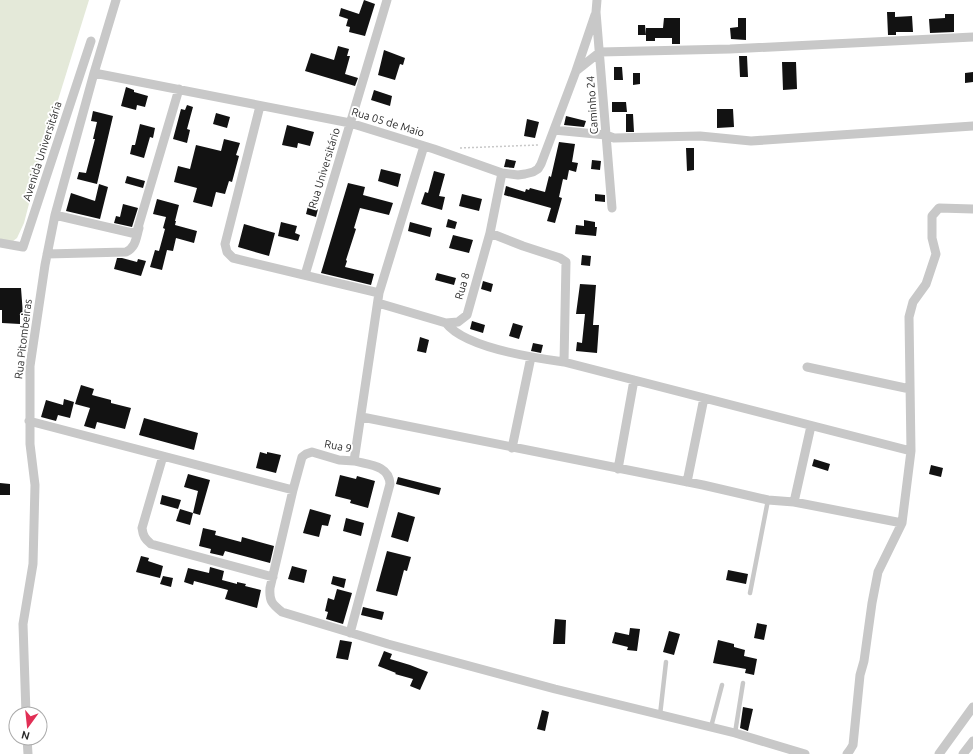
<svg xmlns="http://www.w3.org/2000/svg" width="973" height="754" font-family="Ubuntu,sans-serif">
	<style>
		.green { fill: #e4e9d9 }
		.building { fill: #121212 }
		.lines { fill: none; stroke-linecap: round; stroke-linejoin: round }
		.path { stroke: #c8c8c8; stroke-width: 1.5; stroke-dasharray: 2 2; stroke-linecap: butt }
		.service { stroke: #c8c8c8; stroke-width: 4.5 }
		.minor { stroke: #c8c8c8; stroke-width: 9 }
		.labels { text-anchor: middle; stroke-width: 4; stroke-linejoin: round; paint-order: stroke }
		.street-label { font-size: 11px; fill: #2b2b2b; stroke: #fff }
	</style>
	<rect width="100%" height="100%" fill="#fff"/>
	<path class="green" d="M0,0H89L45,142L24,223L17,238L5,247L0,246Z"/>
	<path class="building" d="M364,0L375,4L365,36L349,32L350,27L346,26L348,19L339,16L341,8L359,14Z
		M887,12H895V17L912,16L913,32H896V35H888Z
		M945,14H954V32L930,33L929,19L945,18Z
		M664,18H680V44H672V38H655V41H646V28H663Z
		M738,18H746V40L731,39L730,28L738,27Z
		M638,25H645L646,35H638Z
		M338,46L349,49L347,56H350L345,74L358,78L355,86L305,71L311,53L334,60Z
		M384,50L405,58L403,65L400,64L395,80L378,75Z
		M739,56H747L748,77H740Z
		M782,62H796L797,89L783,90Z
		M614,67H622L623,80H614Z
		M973,72V82L965,83V73Z
		M633,73H640V84L633,85Z
		M126,87L134,90V92L148,96L145,107L137,105L136,110L121,106Z
		M374,90L392,96L390,106L371,100Z
		M612,102H626L627,112H612Z
		M187,105L193,107L187,129L190,130L187,143L173,139L181,109L185,110Z
		M717,109H733L734,127L717,128Z
		M93,111L113,116L97,184L77,179L79,172L86,173L95,139H93L97,122L91,121Z
		M216,113L230,117L227,128L213,124Z
		M626,114H633L634,132H626Z
		M566,116L586,121L584,127L564,125Z
		M527,119L539,122L535,138L524,136Z
		M140,124L155,128L153,138L150,137L144,158L130,154L132,145H135Z
		M287,125L314,132L310,146L298,143L297,148L282,145Z
		M224,139L240,143L236,155L239,156L232,182L229,181L225,194L216,192L212,207L193,202L197,188L174,182L178,166L190,169L196,145L221,151Z
		M559,142L575,144L572,162L578,163L576,172L569,170L567,180L563,179L559,197L562,198L555,223L547,221L551,208L504,195L506,186L525,192L526,189L529,190L530,188L545,192L549,176L551,177Z
		M686,148H694V170L687,171Z
		M506,159L516,161L514,168L504,167Z
		M592,160L601,161L600,170L591,169Z
		M381,169L401,174L398,187L378,181Z
		M434,171L445,174L439,196L445,197L442,210L421,204L425,192L428,193Z
		M127,176L145,181L143,188L125,183Z
		M348,183L365,187L363,195L393,203L389,215L360,208L354,228L356,229L346,260L347,261L345,267L374,274L371,285L321,273Z
		M99,184L108,187L100,219L66,211L71,193L95,201Z
		M462,194L482,199L479,211L459,206Z
		M595,194L605,195V202L595,201Z
		M157,199L179,205L175,221H176L175,225L197,231L194,243L176,238L173,251L167,250L162,270L150,267L155,250L159,251L165,229L163,228L166,217L153,214Z
		M123,204L138,208L132,227L114,223L116,216L120,217Z
		M308,206L318,209L316,217L306,214Z
		M448,219L457,222L455,229L446,227Z
		M584,220L595,222V227H597L596,236L575,234L576,225L584,226Z
		M281,222L297,226L295,233L300,235L298,241L278,236Z
		M410,222L432,228L430,237L408,231Z
		M244,224L275,233L269,256L238,247Z
		M453,235L473,240L469,253L449,248Z
		M582,255L591,256L590,266L581,265Z
		M117,258H122L137,262L138,259L146,261L141,276L114,269Z
		M437,273L456,278L454,285L435,280Z
		M483,281L493,284L491,292L481,289Z
		M580,284L596,285L593,325H599L597,353L576,351L577,342L582,343L585,314H576Z
		M0,288H21L23,315H20V324L2,323V310H0Z
		M472,321L485,325L483,333L470,329Z
		M513,323L523,326L519,339L509,336Z
		M420,337L429,340L426,353L417,351Z
		M533,343L543,345L541,353L531,351Z
		M81,385L94,389L92,395L111,400V403L131,408L125,429L97,422L95,429L84,426L90,408L75,404Z
		M64,399L74,402L70,418L58,415L56,421L41,417L46,400L63,405Z
		M144,418L198,433L194,450L139,435Z
		M260,452L267,454V452L281,455L276,473L256,468Z
		M814,459L830,464L828,471L812,466Z
		M931,465L943,468L941,477L929,474Z
		M188,474L210,480L200,515L193,513L198,491L184,487Z
		M340,475L356,479L357,476L375,481L368,508L350,503L351,500L335,496Z
		M398,477L441,488L439,495L396,484Z
		M0,483L10,484V495H0Z
		M162,495L181,500L178,509L160,504Z
		M180,509L193,513L190,525L176,521Z
		M310,509L331,515L328,526L322,525L319,537L303,533Z
		M398,512L415,517L408,542L391,537Z
		M346,518L364,523L361,536L343,531Z
		M203,528L216,531L215,535L241,542L242,537L274,546L270,563L225,551L223,556L210,553L211,549L199,546Z
		M387,551L411,557L407,571L404,570L397,596L376,591Z
		M141,556L149,558L148,561L163,566L160,578L136,572Z
		M292,566L307,570L304,583L288,579Z
		M210,567L224,571L222,580L237,584V582L246,584L245,586L261,590L257,608L225,599L228,590L194,581L193,585L184,582L188,568L209,573Z
		M728,570L748,574L746,584L726,580Z
		M163,576L173,578L171,587L160,584Z
		M333,576L346,579L344,588L331,584Z
		M337,589L352,593L343,624L326,619L328,612L325,611L328,598L334,600Z
		M363,607L384,612L382,620L361,615Z
		M555,619L566,620L565,644H553Z
		M757,623L767,625L764,640L754,638Z
		M630,628L640,629L637,651L627,650L628,647L612,643L615,632L629,635Z
		M669,631L680,634L674,655L663,652Z
		M340,640L352,642L348,660L336,658Z
		M718,640L734,644V647L745,650L744,656L757,659L754,675L745,673L746,669L713,663Z
		M384,651L392,654L390,659L410,665L428,672L420,690L410,686L413,679L395,674L396,673L378,666Z
		M743,707L753,709L748,731L740,728Z
		M542,710L549,712L545,731L537,729Z"/>
	<g class="lines">
		<path class="path" d="M460,148L538,145"/>
		<path class="service" d="M750,593L768,500
			M660,715L666,662
			M711,727L722,685
			M735,733L743,683"/>
		<path class="minor" d="M597,0L596,12L612,208
			M576,71L595,15
			M94,73L350,123L434,149L502,173L518,175L525,174L533,172L538,169L541,164L576,71L600,52L730,49L973,37
			M260,106L225,244L227,252L233,258L379,293
			M554,130L606,135L614,138L700,136L751,141L973,126
			M55,215L132,233L137,231L179,89
			M490,233L523,246L560,258L566,262L564,362
			M0,243L23,247L91,41
			M47,254L126,252C136,247 136,238 139,228
			M305,275L387,0
			M378,303L446,323L458,322L467,315L490,233L502,173
			M807,367L910,389
			M362,417L703,485L768,500L794,502L902,523L911,451L564,362C534,358 465,348 446,323
			M29,421L293,490L302,457L306,454L312,452L339,460L354,461L379,293L424,146
			M512,448L531,357
			M911,451L909,317L913,302L926,284L936,254L932,238V216L939,208L973,209
			M163,456L142,528C143,536 145,539 151,544L273,577
			M618,469L634,380
			M687,482L704,398
			M293,490L270,588C269,601 272,604 282,612L388,644L555,689L735,733L805,754
			M794,502L811,426
			M350,633L390,484C389,465 369,465 354,461
			M26,714L23,624L33,564L35,485L30,444V366L45,265L55,215L94,73L116,0
			M27,738L28,754
			M847,754L850,750L853,745L860,675L864,661L872,603L878,572L902,523
			M939,754L973,707
			M963,754L973,741"/>
	</g>
	<g class="labels">
		<g class="street-label">
			<text transform="translate(592 105) rotate(-94)" y="4">Caminho 24</text>
			<text transform="translate(388 122) rotate(17)" y="4">Rua 05 de Maio</text>
			<text transform="translate(42 151) rotate(-72)" y="4">Avenida Universitária</text>
			<text transform="translate(324 168) rotate(-73)" y="4">Rua Universitário</text>
			<text transform="translate(462 286) rotate(-74)" y="4">Rua 8</text>
			<text transform="translate(23 339) rotate(-83)" y="4">Rua Pitombeiras</text>
			<text transform="translate(338 446) rotate(11)" y="4">Rua 9</text>
		</g>
	</g>
	<g transform="translate(28 726) rotate(195)"><circle r="19" fill="#ffffff" stroke="#aaaaaa"/>
	<path d="M0-3L7 15L0 10L-7 15Z" fill="#e12f55"/>
	<text y="-6" font-size="11" font-weight="bold" text-anchor="middle" fill="#2b2b2b">N</text>
	</g>
</svg>
